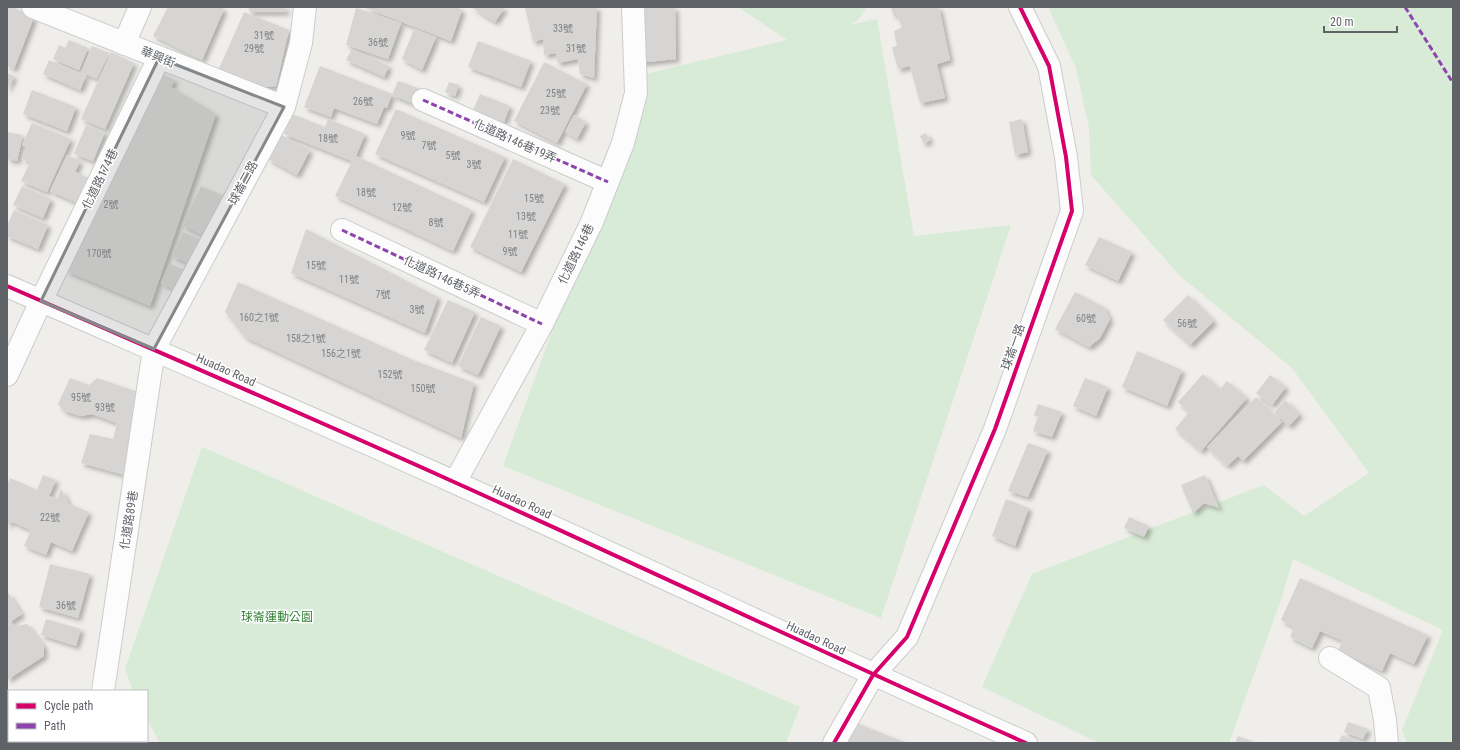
<svg xmlns="http://www.w3.org/2000/svg" width="1460" height="750" font-family="'Roboto Condensed','Noto Sans TC',sans-serif">
	<style>
		.green { fill: #d8ebd6 }
		.building { fill: #d6d5d3; filter: url(#shadow) }
		.lines { fill: none; stroke-linecap: round; stroke-linejoin: round }
		.minor-casing { stroke: #cbcccc; stroke-width: 24 }
		.minor { stroke: #fdfcfc; stroke-width: 22 }
		.quiet { stroke: #8e44ad; stroke-width: 3; stroke-dasharray: 6 3; stroke-linecap: butt }
		.cycleway-casing { stroke: #fff; stroke-width: 6 }
		.cycleway { stroke: #d6006c; stroke-width: 4 }
		.marked { fill: #84888a; fill-opacity: 0.2; stroke: #84888a; stroke-width: 3; stroke-linejoin: round }
		.labels { text-anchor: middle; stroke-width: 3; stroke-linejoin: round; paint-order: stroke }
		.number-label { font-size: 10px; fill: #7e8184 }
		.street-label { font-size: 12px; fill: #5f6368; stroke: #fff }
		.park-label { font-size: 12px; fill: #348238; stroke: #fff }
	</style>
	<defs>
		<filter id="shadow"><feDropShadow dx="3.5" dy="3.5" stdDeviation="2" flood-color="#0004"/></filter>
	</defs>
	<rect width="100%" height="100%" fill="#efeeea"/>
	<path class="green" d="M738,7H867L858,20L849,25L877,19L914,236L1011,225L881,618L503,466L645,74L787,40Z
		M1048,7H1453V743H1407L1402,730L1443,630L1293,559L1281,600L1229,743H1099L982,687L1032,574L1264,485L1304,516L1369,473L1292,368L1179,275L1091,175L1089,128L1076,68Z
		M202,447L800,707L786,743H160L147,719V691H133L125,669Z"/>
	<path class="building" d="M7,7H12L34,17L14,69L7,65Z
		M168,7H220L224,9L202,60L153,36Z
		M248,7H285L286,12H250Z
		M363,7H456L462,10L451,41Z
		M471,7H505L495,22Z
		M525,7H597L594,78L580,74L578,59L557,63L556,53L544,55L543,39L533,42Z
		M634,7H675L676,59L637,63Z
		M891,7H939L950,60L937,64L945,98L920,103L910,66L898,69L892,47L897,46L894,31L902,27L897,15H893Z
		M356,8L401,23L388,59L346,45Z
		M244,12L289,30L276,86L245,89L217,73Z
		M414,29L436,37L422,70L402,59Z
		M69,40L88,48L79,70L53,59L59,45L65,48Z
		M478,41L531,61L521,87L468,67Z
		M92,46L109,53L97,79L81,72Z
		M352,49L389,66L384,77L346,60Z
		M111,52L134,63L105,129L81,119Z
		M49,60L86,76L80,90L43,74Z
		M544,62L587,84L557,143L514,121Z
		M320,66L392,94L387,108L384,107L377,124L334,108L331,117L304,107Z
		M156,71L175,80L171,87L216,114L150,306L66,271Z
		M7,73L14,76L7,91Z
		M398,81L418,88L412,103L392,95Z
		M449,82L459,85L455,96L445,92Z
		M32,90L76,107L67,131L23,114Z
		M480,94L510,106L504,122L473,110Z
		M396,109L505,157L484,202L375,154Z
		M292,114L325,127L328,119L365,134L356,156L472,210L453,251L335,196L352,161L284,134Z
		M574,115L586,122L577,139L565,132Z
		M1022,119L1028,152L1015,155L1009,122Z
		M32,123L71,139L47,192L21,181L30,162L22,159L27,147L22,145Z
		M86,125L105,132L93,161L74,154Z
		M7,132L23,135L17,161L7,159Z
		M926,133L930,140L924,144L920,136Z
		M281,135L310,150L297,175L268,159Z
		M67,155L80,161L75,172L91,179L80,204L50,191Z
		M513,159L565,184L521,272L470,247Z
		M22,186L51,199L43,218L13,205Z
		M201,186L230,199L211,239L182,225Z
		M14,210L48,225L38,249L7,236V226Z
		M306,229L438,297L425,333L291,273Z
		M183,232L206,242L195,266L172,256Z
		M1099,237L1132,252L1118,281L1085,265Z
		M170,264L184,270L175,290L161,283Z
		M238,282L413,360L474,383L461,438L245,337L225,312Z
		M1075,292L1104,307L1110,319L1100,338L1089,347L1055,329Z
		M1188,295L1214,321L1190,345L1163,320Z
		M448,300L475,312L452,363L424,350Z
		M481,317L501,326L478,375L458,366Z
		M1137,351L1182,370L1167,406L1122,387Z
		M1203,374L1220,389L1227,381L1247,398L1201,451L1175,429L1189,412L1178,402Z
		M1270,375L1286,387L1272,405L1256,393Z
		M70,378L89,385L97,378L141,393L125,475L81,463L90,434L113,439L117,423L92,414L81,416L64,411L58,404Z
		M1085,378L1108,387L1096,416L1073,406Z
		M1256,397L1282,422L1243,461L1238,456L1227,466L1207,447Z
		M1285,400L1300,414L1289,426L1274,413Z
		M1038,404L1062,412L1052,437L1033,431L1038,417L1034,415Z
		M1028,443L1048,450L1028,497L1008,491Z
		M43,475L56,480L49,496L57,499L61,489L69,504L89,512L72,551L51,542L46,555L24,546L31,530L10,521L7,528V485L10,478L37,490Z
		M1205,475L1219,508L1204,503L1193,513L1181,485Z
		M1006,499L1029,508L1015,546L992,536Z
		M1129,517L1149,526L1144,537L1124,528Z
		M50,564L90,574L78,618L39,607Z
		M1300,578L1428,635L1414,664L1390,653L1382,671L1338,650L1343,641L1320,631L1312,648L1290,637L1294,627L1281,620Z
		M7,591L22,614L10,622L15,626L27,624L44,646V656L7,680Z
		M46,619L81,629L76,646L41,635Z
		M849,720L907,743H840Z
		M1348,722L1368,729L1363,739L1344,732Z
		M1342,735L1358,743H1338Z
		M1238,736L1256,743H1235Z
		M60,741H78L74,743H61Z
		M91,741H110L112,743H92Z"/>
	<g class="lines">
		<defs>
			<path id="minor" d="M33,7L284,107
				M124,44L140,7
				M423,100L608,182
				M342,230L542,324
				M7,286C156,351 306,415 454,482C645,568 834,658 1026,743
				M7,375L41,301L159,58
				M455,482L542,324L592,222L623,143L636,93L633,7
				M1330,658L1379,688L1385,720L1387,743
				M103,691L154,349L284,107L301,43L305,7
				M129,741L130,743
				M24,743L27,741
				M834,743L873,675L907,637L995,429L1072,211L1066,157L1049,66L1020,7"/>
		</defs>
		<use href="#minor" class="minor-casing"/>
		<use href="#minor" class="minor"/>
		<path class="quiet" d="M1405,7L1453,83
			M423,100L608,182
			M342,230L542,324"/>
		<defs>
			<path id="cycleway" d="M7,286C156,351 306,415 454,482C645,568 834,658 1026,743
				M834,743L873,675L907,637L995,429L1072,211L1066,157L1049,66L1020,7"/>
		</defs>
		<use href="#cycleway" class="cycleway-casing"/>
		<use href="#cycleway" class="cycleway"/>
	</g>
	<path class="marked" d="M159,58L284,107L154,349L41,301Z"/>
	<g class="labels">
		<g class="number-label">
			<text x="563" y="32">33號</text>
			<text x="264" y="39">31號</text>
			<text x="378" y="46">36號</text>
			<text x="254" y="52">29號</text>
			<text x="576" y="52">31號</text>
			<text x="556" y="97">25號</text>
			<text x="363" y="105">26號</text>
			<text x="550" y="114">23號</text>
			<text x="408" y="139">9號</text>
			<text x="328" y="142">18號</text>
			<text x="429" y="149">7號</text>
			<text x="453" y="159">5號</text>
			<text x="474" y="168">3號</text>
			<text x="366" y="196">18號</text>
			<text x="534" y="202">15號</text>
			<text x="111" y="208">2號</text>
			<text x="402" y="211">12號</text>
			<text x="526" y="220">13號</text>
			<text x="436" y="226">8號</text>
			<text x="518" y="238">11號</text>
			<text x="510" y="255">9號</text>
			<text x="99" y="257">170號</text>
			<text x="316" y="269">15號</text>
			<text x="349" y="283">11號</text>
			<text x="383" y="298">7號</text>
			<text x="417" y="313">3號</text>
			<text x="259" y="321">160之1號</text>
			<text x="1086" y="322">60號</text>
			<text x="1187" y="327">56號</text>
			<text x="306" y="342">158之1號</text>
			<text x="341" y="357">156之1號</text>
			<text x="390" y="378">152號</text>
			<text x="423" y="392">150號</text>
			<text x="81" y="401">95號</text>
			<text x="105" y="411">93號</text>
			<text x="50" y="521">22號</text>
			<text x="66" y="609">36號</text>
		</g>
		<g class="street-label">
			<text transform="translate(158 57) rotate(22)" y="4">華興街</text>
			<text transform="translate(515 141) rotate(24)" y="4">化道路146巷19弄</text>
			<text transform="translate(100 179) rotate(-64)" y="4">化道路174巷</text>
			<text transform="translate(243 183) rotate(-62)" y="4">球崙二路</text>
			<text transform="translate(576 254) rotate(-64)" y="4">化道路146巷</text>
			<text transform="translate(442 277) rotate(25)" y="4">化道路146巷5弄</text>
			<text transform="translate(1013 347) rotate(-71)" y="4">球崙一路</text>
			<text transform="translate(226 370) rotate(24)" y="4">Huadao Road</text>
			<text transform="translate(522 502) rotate(25)" y="4">Huadao Road</text>
			<text transform="translate(129 520) rotate(-81)" y="4">化道路89巷</text>
			<text transform="translate(816 638) rotate(25)" y="4">Huadao Road</text>
		</g>
		<g class="park-label">
			<text x="277" y="621">球崙運動公園</text>
		</g>
	</g>
	<rect width="1460" height="750" fill="none" stroke="#5f6368" stroke-width="16"/>
	<rect x="8" y="690" width="140" height="52" fill="#ffffff" stroke="#bfc1c3"/>
	<rect x="16" y="703" width="20" height="6" fill="#d6006c" stroke="#bfc1c3"/>
	<text x="44" y="710" font-size="12" fill="#5f6368">Cycle path</text>
	<rect x="16" y="723" width="20" height="6" fill="#8e44ad" stroke="#bfc1c3"/>
	<text x="44" y="730" font-size="12" fill="#5f6368">Path</text>
	<path d="M1324 26v6h73v-6" fill="none" stroke="#5f6368" stroke-width="2"/>
	<text x="1330" y="26" font-size="12" fill="#5f6368" stroke="#ffffff" stroke-width="3" paint-order="stroke">20 m</text>
</svg>
